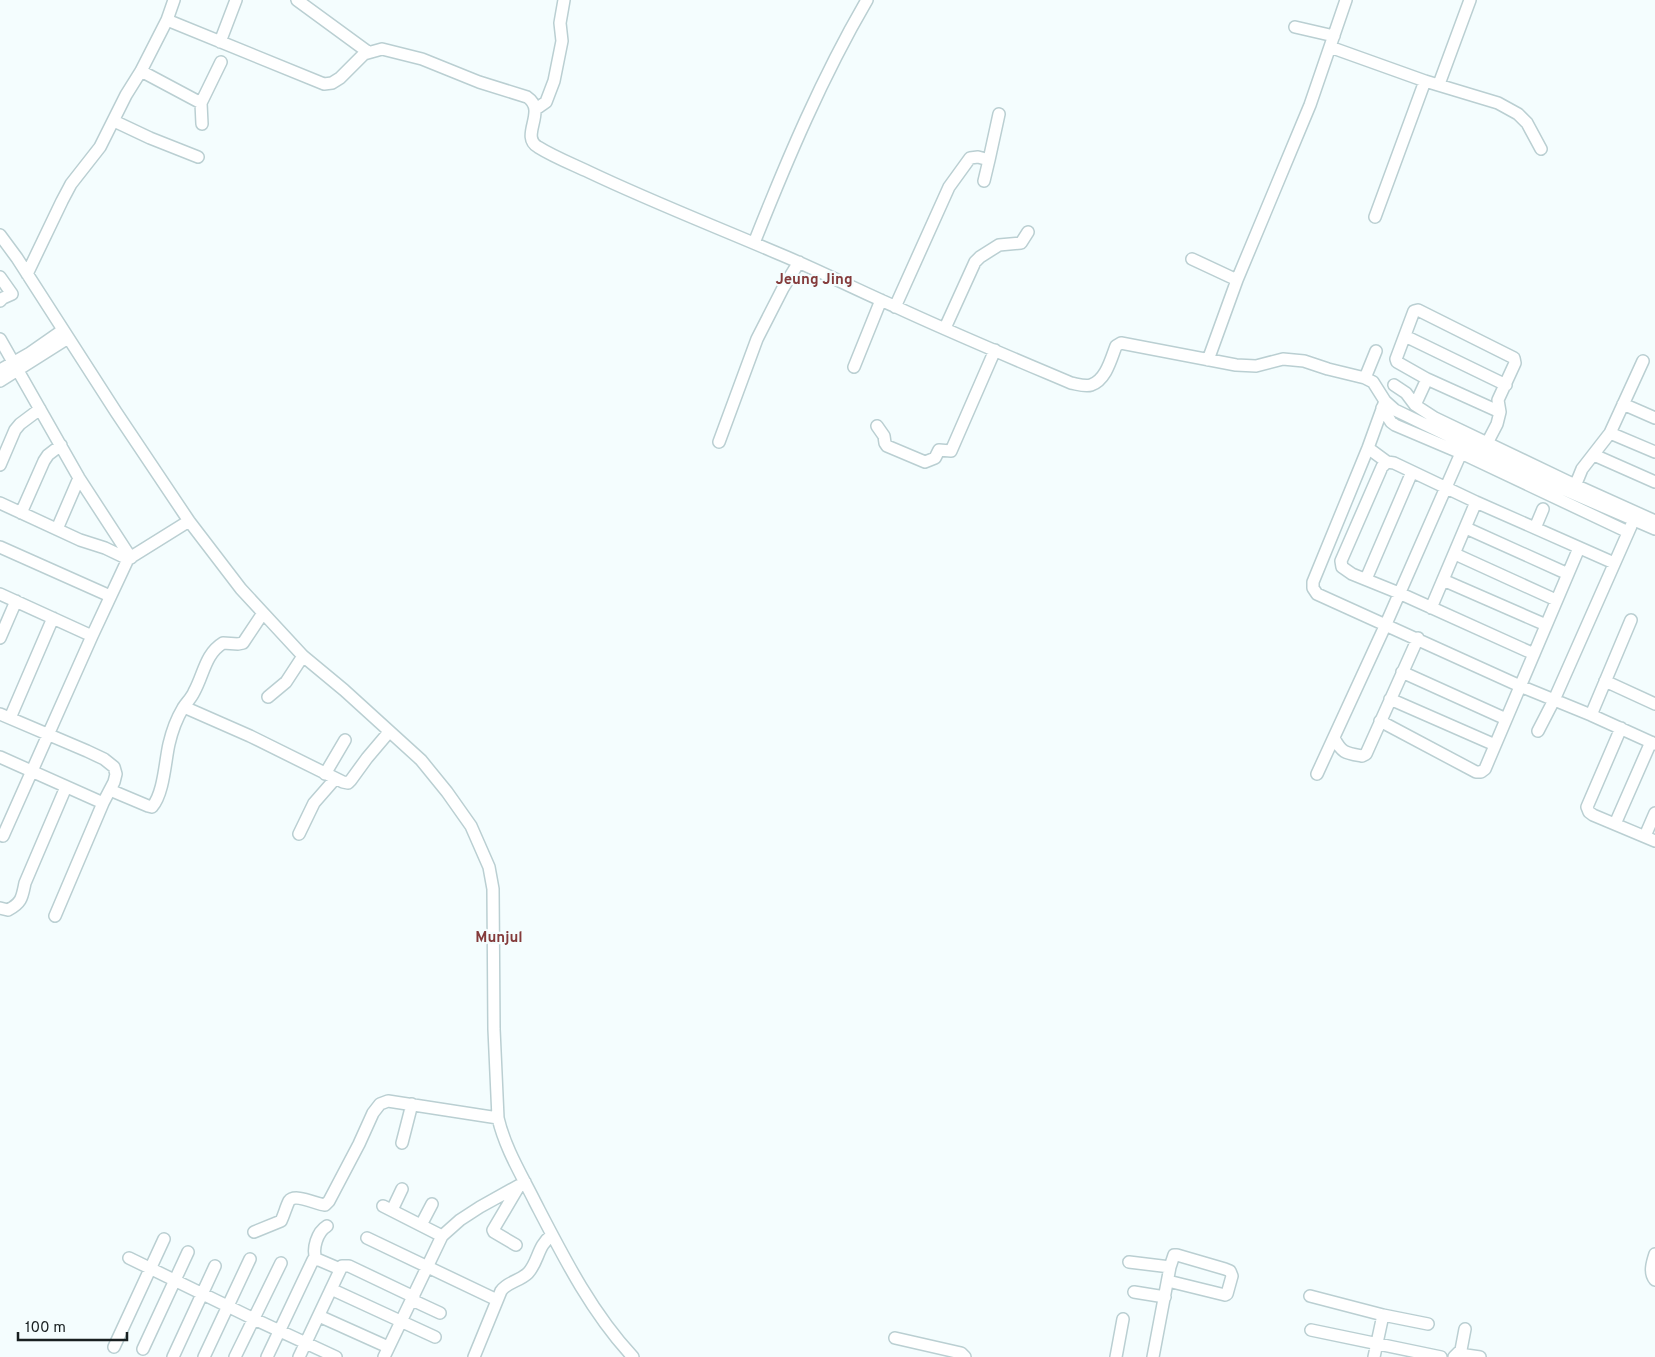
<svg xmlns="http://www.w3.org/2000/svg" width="1655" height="1357" font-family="Overpass,sans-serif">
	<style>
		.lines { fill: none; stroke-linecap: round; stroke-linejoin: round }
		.minor-casing { stroke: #bacfd2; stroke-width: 14 }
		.minor { stroke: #fff; stroke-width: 11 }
		.labels { text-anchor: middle; stroke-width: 4.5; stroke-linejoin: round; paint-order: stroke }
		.quarter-label { font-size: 15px; font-weight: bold; fill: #843b3b; stroke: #f4fdfe }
	</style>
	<rect width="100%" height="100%" fill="#f4fdfe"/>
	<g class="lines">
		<defs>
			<path id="minor" d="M297,0L368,52
				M167,20L324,84L332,83L340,78L364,54L382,49L422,59L479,82L527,97C548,111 519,136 538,147C554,157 572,164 589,172C650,201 714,226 777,253C816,269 855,289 894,306C952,333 1012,358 1071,383C1077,384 1085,387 1091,385C1106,380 1111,359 1116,346L1121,343L1236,365L1256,366L1283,359L1304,361L1328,369L1365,378L1373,382L1385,401L1395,410L1528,474L1655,529
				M1295,27L1334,36
				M220,42L236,0
				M1330,47L1425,81L1498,103L1518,114L1527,123L1541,149
				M141,71L201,103
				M1439,84L1470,0
				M536,109L546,102L554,81L562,41L560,23L564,0
				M114,121L150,138L198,157
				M202,124L201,103L221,62
				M984,181L989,160
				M1375,217L1425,81
				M0,235L17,258L116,412L189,521L241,589L303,656L344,690L421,760L447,792L471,826L489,867L493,889L494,1029L498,1118C505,1148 521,1174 535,1202C563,1256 591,1312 633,1357
				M754,243C787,160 822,77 867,0
				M1192,259L1237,280
				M27,274L62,201L71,184L100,147L126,95L141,71L167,20L174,0
				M0,277L12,294L3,298L0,301
				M895,307L949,187L970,158L978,157L989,160L999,114
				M945,328L975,262L980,257L999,245L1021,243L1028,232
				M1405,336L1506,385
				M0,339L79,478L131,558
				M1208,360L1237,280L1310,105L1346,0
				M854,367L881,300
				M0,370L30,353L63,330
				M1365,378L1376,351
				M0,381L68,338
				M1394,385L1406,393L1415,405L1435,418L1575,485L1655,521
				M1385,401L1368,448L1313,582V588L1317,594L1520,686L1591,715L1655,744
				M1623,404L1655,418
				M1415,405L1427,379
				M1382,408L1391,422L1395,425L1461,453L1628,532
				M877,426L884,436L885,443L887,446L925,462L935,458L939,450L951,451L995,350
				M1610,433L1655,452
				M719,442L757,339L783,288L799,262
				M1368,448L1387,462
				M1483,451L1497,424L1500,412L1498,400L1515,363L1514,358L1418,310L1414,311L1396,359L1397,362L1427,379L1500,412
				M1594,455L1655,482
				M0,465L15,430L20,424L40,409
				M1573,491L1582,469L1610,433L1643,361
				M0,503L80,540L105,548L128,559
				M21,513L44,461L48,455L61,445
				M1466,528L1568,574
				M1535,528L1543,509
				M57,529L79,478
				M0,547L110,596
				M1455,554L1556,600
				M1366,579L1412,472
				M1443,580L1546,625
				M0,594L92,636
				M1431,608L1476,502
				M0,638L16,601
				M1534,654L1399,593L1352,574L1342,567L1341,561L1382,467L1387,462L1394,463L1476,502L1614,563
				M1402,672L1506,719
				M1605,681L1655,704
				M268,697L286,682L303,656
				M1390,699L1495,745
				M184,707L250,736L343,782L348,783L351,780L367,758L389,732
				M0,714L87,751L104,759L114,767L116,774L114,782L103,803L55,916
				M1591,715L1631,620
				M10,718L53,618
				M1380,721L1476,772H1481L1485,769L1579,548
				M1621,728L1587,807L1589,812L1593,815L1655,841
				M1538,731L1554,700L1631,526
				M1334,738C1342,753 1345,753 1362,756L1366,754L1418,638
				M0,757L103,803
				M325,774L345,740
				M1317,774L1386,624L1465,444
				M110,790L148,806L152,807C164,793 165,761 169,744C172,731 177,718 183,708C187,702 192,697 194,692C204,674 205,654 223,643L238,644L243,643L263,613
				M1615,824L1651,742
				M299,834L314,803L335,779
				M3,836L92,636L128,559L189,521
				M1645,836L1655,813
				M0,908L8,910C22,903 22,897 25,883L66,787
				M402,1143L412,1104
				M383,1206L442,1236
				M392,1210L402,1189
				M421,1225L432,1204
				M254,1232L281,1221C284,1215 286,1207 289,1201C295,1193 316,1204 325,1205L329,1201L359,1144L373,1113L380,1104L388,1101L498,1118
				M367,1238L497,1300
				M516,1245L494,1232L493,1230L519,1186
				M1655,1254C1652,1263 1649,1273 1655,1280
				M129,1258L254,1319L336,1357
				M316,1259C312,1249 317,1232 327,1226
				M1129,1262L1170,1267
				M331,1289L435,1337
				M1134,1292L1165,1297
				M1310,1296L1383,1315L1374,1357
				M412,1300L440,1313
				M1383,1315L1428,1324
				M319,1316L388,1347
				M1311,1330L1441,1357
				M895,1338L961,1353L965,1357
				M114,1347L164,1239
				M143,1349L188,1252
				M1459,1354L1480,1357
				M173,1357L215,1266
				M204,1357L250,1259
				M235,1357L281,1263
				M267,1357L313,1260H319L340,1269
				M299,1357L342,1266H349L414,1297
				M384,1357L442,1236L460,1220L480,1207L525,1182
				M474,1357L501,1291C507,1282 520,1281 528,1273C539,1261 537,1246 552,1235
				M1116,1357L1123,1319
				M1153,1357L1170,1267L1174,1255H1177L1225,1269L1230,1271L1232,1276L1227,1294L1225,1295L1168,1281
				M1454,1357L1461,1350L1465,1329"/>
		</defs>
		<use href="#minor" class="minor-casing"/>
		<use href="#minor" class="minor"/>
	</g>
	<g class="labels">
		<g class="quarter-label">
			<text x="814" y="284">Jeung Jing</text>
			<text x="499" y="942">Munjul</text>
		</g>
	</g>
	<path d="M18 1332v8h109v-8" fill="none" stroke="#192021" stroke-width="2.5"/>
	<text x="25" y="1332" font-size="15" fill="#192021" stroke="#f4fdfe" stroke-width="4" paint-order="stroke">100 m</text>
</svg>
